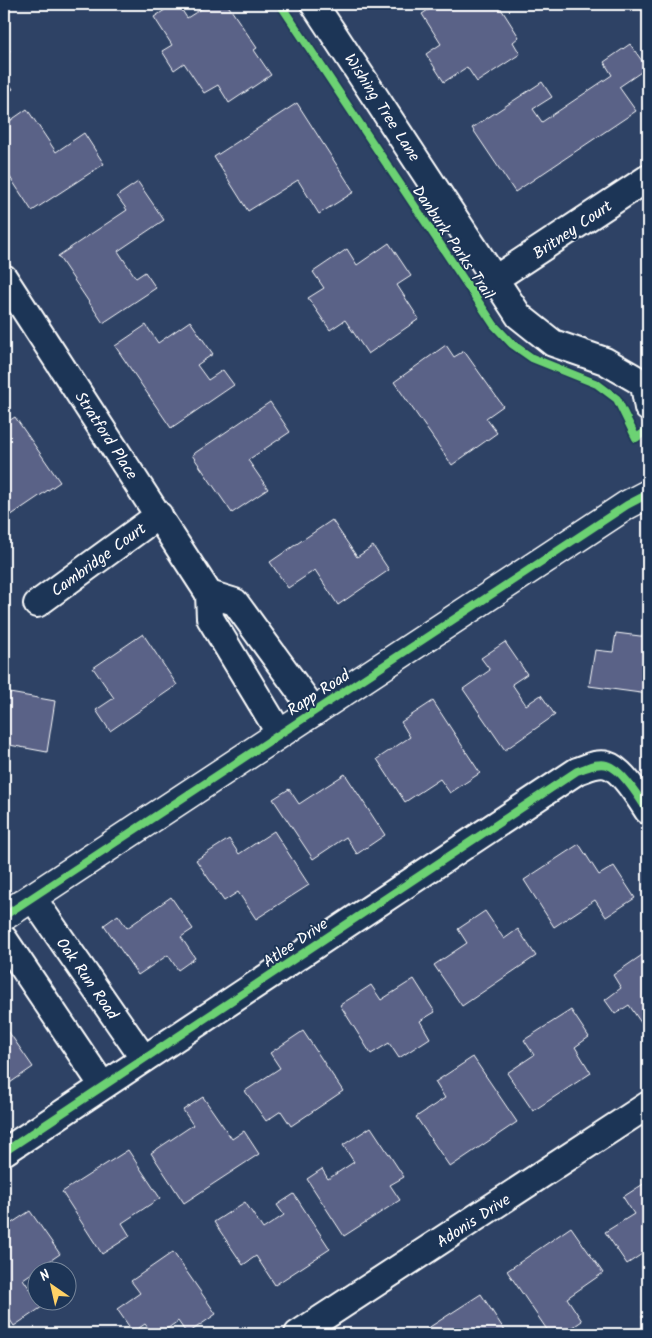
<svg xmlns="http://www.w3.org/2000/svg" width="652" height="1338" font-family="Kalam,sans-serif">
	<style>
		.building { fill: #5a6287; stroke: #fff }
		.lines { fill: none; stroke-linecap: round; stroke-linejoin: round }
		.minor-casing { stroke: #fff; stroke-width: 30 }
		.tertiary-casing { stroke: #fff; stroke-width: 31 }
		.minor { stroke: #1d3557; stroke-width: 26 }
		.tertiary { stroke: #1d3557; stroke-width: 28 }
		.cycleway-casing { stroke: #1d3557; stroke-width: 11 }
		.cycleway { stroke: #6cd273; stroke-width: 8 }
		.labels { text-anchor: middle; stroke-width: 4; stroke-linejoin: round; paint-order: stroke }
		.street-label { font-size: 16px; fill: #fff; stroke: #1d3557 }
	</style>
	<rect width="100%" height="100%" fill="#2e4265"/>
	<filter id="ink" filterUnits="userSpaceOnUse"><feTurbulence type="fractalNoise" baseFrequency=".02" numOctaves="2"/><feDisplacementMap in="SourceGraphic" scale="10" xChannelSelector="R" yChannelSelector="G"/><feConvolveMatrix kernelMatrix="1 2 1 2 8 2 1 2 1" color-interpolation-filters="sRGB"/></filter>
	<g filter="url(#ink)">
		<path class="building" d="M174,4H178L187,18L209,4H227L257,48L254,50L271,75L229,103L218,85L204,93L184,63L174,70L162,51L172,45L154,17Z
			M437,4H498L519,37L513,42L520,54L477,82L467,67L444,82L426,54L441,44L422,14Z
			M4,42L10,51L4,55Z
			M630,44L647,68L619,87L636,111L515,192L472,128L542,82L552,97L533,109L542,122L612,75L604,62Z
			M4,76L13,89L4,96Z
			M297,103L354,192L319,214L298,180L248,211L214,157Z
			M27,109L56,152L84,133L104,164L32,211L4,168V125Z
			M138,182L164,220L118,251L136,278L145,272L156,288L103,323L58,256L127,210L117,196Z
			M389,243L411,276L397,285L419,319L368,354L345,320L330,330L308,298L324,288L313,272L347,249L357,265Z
			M190,321L213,354L197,365L208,380L223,370L234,385L171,428L115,346L146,325L158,343Z
			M446,345L454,357L464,351L503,406L486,418L497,433L452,465L394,382Z
			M270,402L290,432L248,460L268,489L232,513L192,455Z
			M15,417L60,482L4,520V424Z
			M332,520L357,557L373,546L389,570L338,605L315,570L288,588L270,562Z
			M648,632V694L589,686L595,650L613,652L616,633L648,637Z
			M143,634L177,685L110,731L96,710L114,698L93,668Z
			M505,642L527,674L512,684L526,705L541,695L555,715L505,750L463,689L490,670L481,658Z
			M4,692L55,701L47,752L4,744Z
			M433,701L480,773L450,793L440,779L405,802L377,759L410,737L401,722Z
			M345,774L385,835L357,854L346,837L313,859L273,799L289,789L299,804Z
			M274,831L309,885L256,919L238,892L224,901L196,860L229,839L239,854Z
			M579,844L599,875L614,866L635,898L606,917L595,900L554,927L524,880Z
			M171,897L193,929L181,937L195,958L178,970L168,955L138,975L104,925L118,915L127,928Z
			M485,911L504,939L518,929L536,956L462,1006L434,965L467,943L458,929Z
			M648,951V1033L629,1005L615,1014L605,1000L621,988L613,975Z
			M414,979L435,1012L420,1021L430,1038L399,1058L389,1043L371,1054L340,1005L371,985L381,1000Z
			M571,1010L589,1037L575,1047L591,1073L533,1111L507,1073L534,1055L524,1040Z
			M4,1025L33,1067L4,1087Z
			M303,1031L343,1091L291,1126L281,1111L266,1121L245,1091L280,1068L270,1053Z
			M473,1057L517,1122L450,1167L416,1117L445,1098L435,1082Z
			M203,1097L232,1139L244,1131L259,1154L184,1203L151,1153L193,1125L183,1110Z
			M371,1127L404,1177L390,1185L400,1200L344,1236L307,1179L322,1169L328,1179L354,1162L343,1145Z
			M128,1150L160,1198L122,1223L130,1236L102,1254L62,1192Z
			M648,1181V1250L627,1264L605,1232L634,1214L623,1197Z
			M294,1194L330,1249L275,1285L256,1256L243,1265L214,1222L245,1202L263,1229L284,1215L277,1205Z
			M30,1211L60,1254L23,1279L42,1307L14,1326L4,1311V1228Z
			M571,1227L603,1273L567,1298L582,1321L563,1334H550L507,1271Z
			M173,1252L216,1314L187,1334L178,1321L160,1334H153L145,1324L133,1332L117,1309L140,1293L131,1281Z
			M481,1294L507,1334H423L422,1332Z
			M648,1314V1334H627L646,1327L642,1316Z"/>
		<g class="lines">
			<defs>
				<path id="minor" d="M314,4L519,316L553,343L605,361L648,386
					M4,278L209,594L210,618L280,734
					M495,279L648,178
					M644,385L648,408
					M209,594L235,602L315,712
					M37,604L159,515
					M32,897L144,1059
					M4,939L103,1086
					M4,1152L577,771C587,768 597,762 607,765C622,769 640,799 648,811
					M298,1334L648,1105"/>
				<path id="tertiary" d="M4,916L627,505L648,494"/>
			</defs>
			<use href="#minor" class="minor-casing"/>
			<use href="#tertiary" class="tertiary-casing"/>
			<use href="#minor" class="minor"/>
			<use href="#tertiary" class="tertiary"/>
			<defs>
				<path id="cycleway" d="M280,4L494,325L512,344L532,358L597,384L617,399L636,438L648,430
					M4,916L627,505L648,494
					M4,1152L577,771C587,768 597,762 607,765C622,769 640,799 648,811"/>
			</defs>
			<use href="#cycleway" class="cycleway-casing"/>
			<use href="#cycleway" class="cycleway"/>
		</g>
	</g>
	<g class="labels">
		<g class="street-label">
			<text transform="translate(383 107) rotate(57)" y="6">Wishing Tree Lane</text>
			<text transform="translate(572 229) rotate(-34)" y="6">Britney Court</text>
			<text transform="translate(454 242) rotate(56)" y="6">Danburk Parks Trail</text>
			<text transform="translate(107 435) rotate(57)" y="6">Stratford Place</text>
			<text transform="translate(98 559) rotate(-36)" y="6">Cambridge Court</text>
			<text transform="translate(318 692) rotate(-33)" y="6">Rapp Road</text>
			<text transform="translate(295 942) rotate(-34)" y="6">Atlee Drive</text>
			<text transform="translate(88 978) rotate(55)" y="6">Oak Run Road</text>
			<text transform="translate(473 1220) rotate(-33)" y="6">Adonis Drive</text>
		</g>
	</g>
	<rect width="652" height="1338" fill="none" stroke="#1d3557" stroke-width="20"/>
	<rect x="10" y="10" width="632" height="1318" fill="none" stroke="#fff" stroke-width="2" filter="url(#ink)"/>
	<g transform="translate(52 1286) rotate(326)"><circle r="24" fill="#1d3557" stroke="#77869a"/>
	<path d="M0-4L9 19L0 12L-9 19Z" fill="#ffd166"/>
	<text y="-8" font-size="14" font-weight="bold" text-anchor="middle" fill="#ffffff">N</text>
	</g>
</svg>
